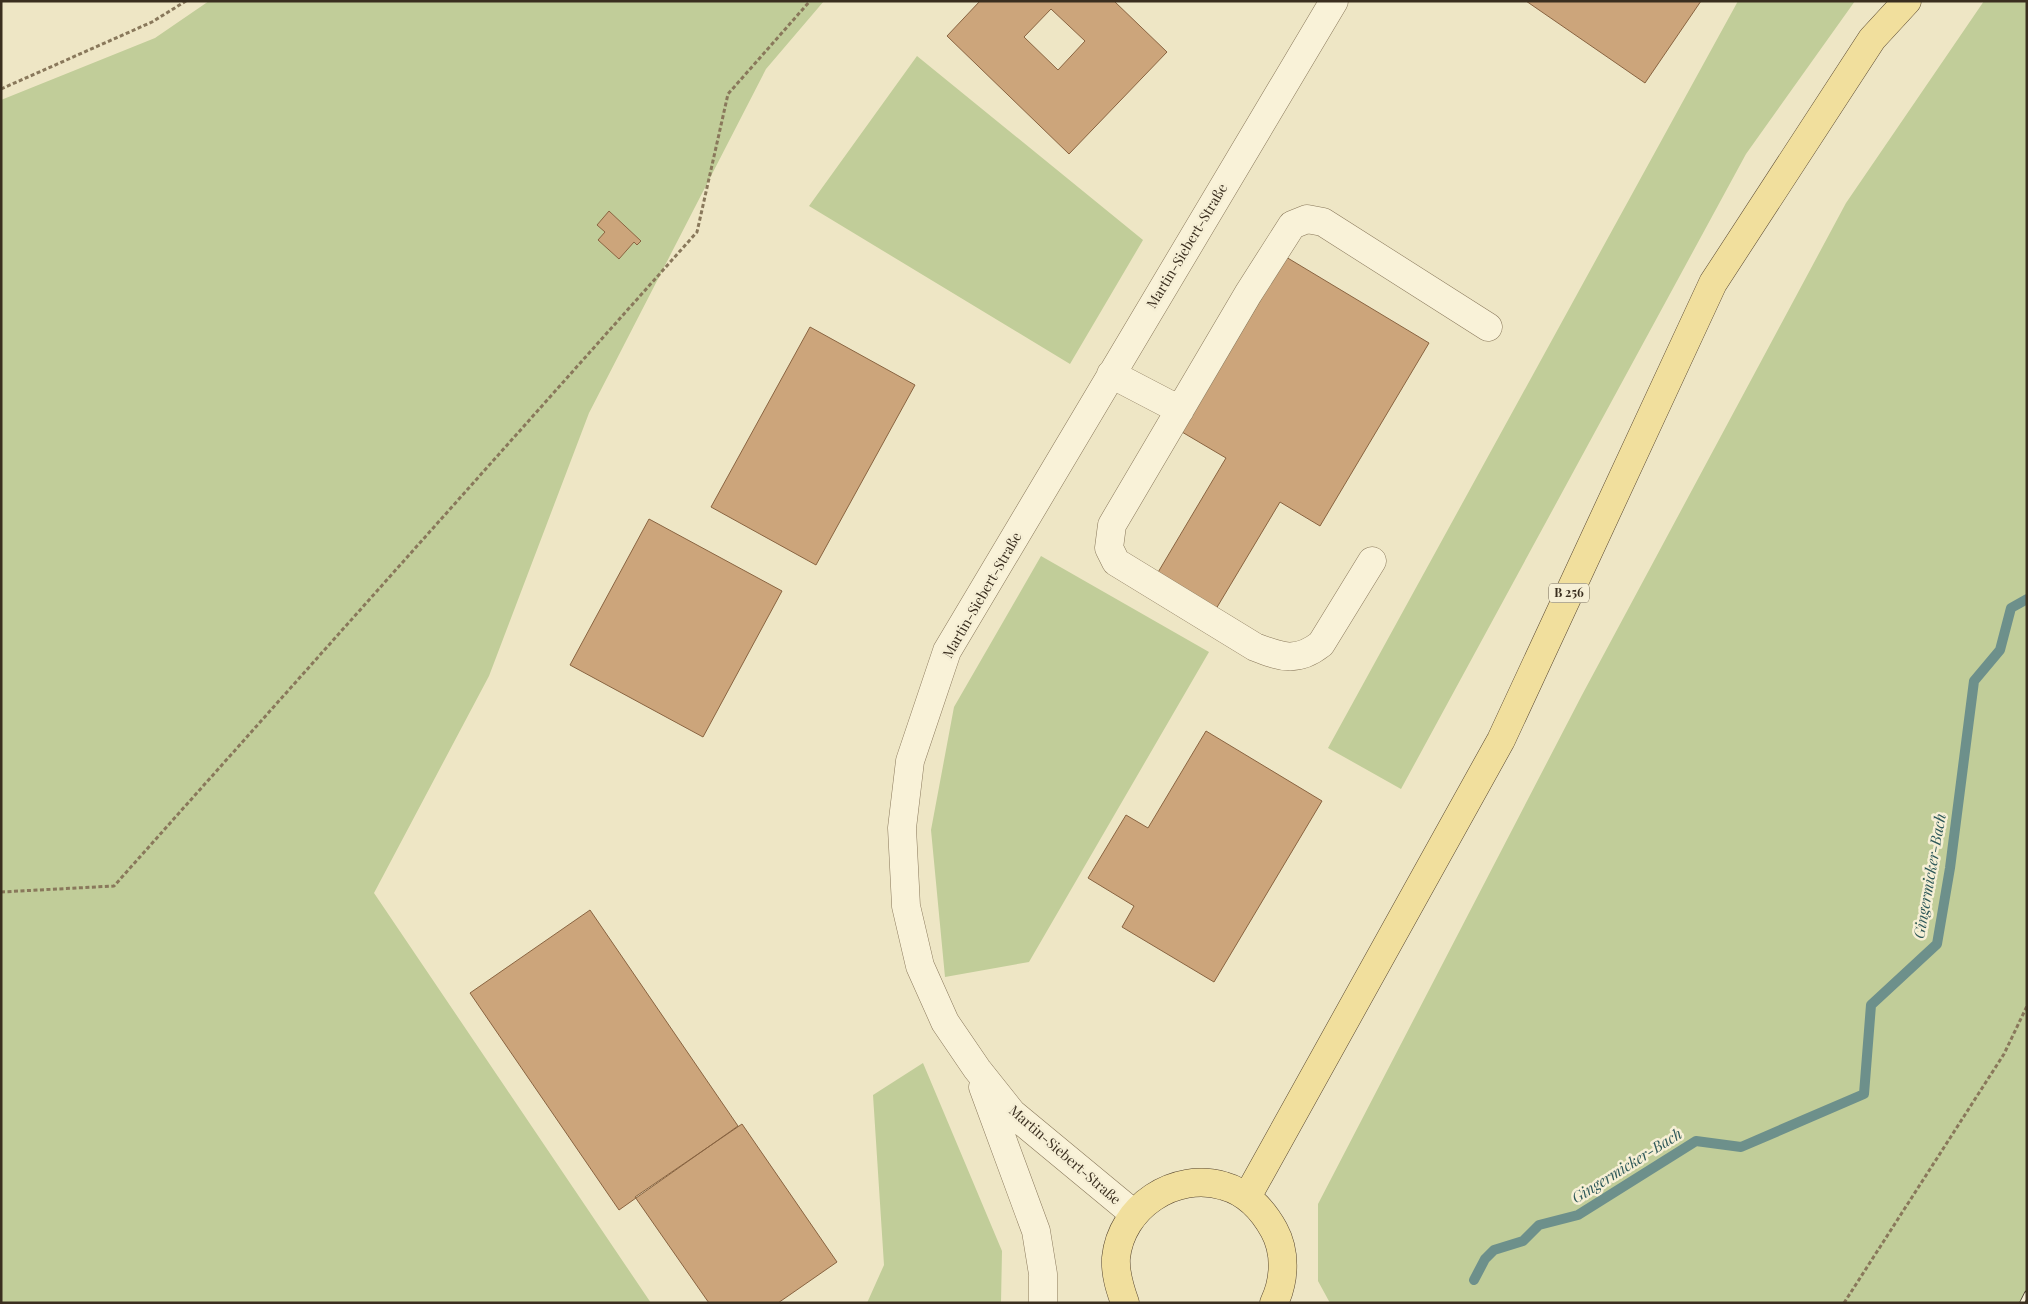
<svg xmlns="http://www.w3.org/2000/svg" width="2028" height="1304" font-family="'Playfair Display',serif">
	<style>
		.green { fill: #c1cd99 }
		.lines { fill: none; stroke-linecap: round; stroke-linejoin: round }
		.stream { stroke: #6d908b; stroke-width: 10 }
		.building { fill: #cca57b; stroke: #896441; fill-rule: evenodd }
		.minor-casing { stroke: #89785b; stroke-width: 29 }
		.major-casing { stroke: #57462f; stroke-width: 29 }
		.path { stroke: #89785b; stroke-width: 3; stroke-dasharray: 4 2.5; stroke-linecap: butt }
		.minor { stroke: #f9f2d8; stroke-width: 28 }
		.major { stroke: #f1df9d; stroke-width: 28 }
		.rail-casing { stroke: #3a2e1f; stroke-width: 5.5 }
		.rail { stroke: #f6efd5; stroke-width: 4; stroke-dasharray: 11; stroke-linecap: butt }
		.labels { text-anchor: middle; stroke-width: 5; stroke-linejoin: round; paint-order: stroke }
		.shield { fill: #f6efd5; stroke: #726856; stroke-width: 1 }
		.shield-label { font-size: 12px; font-weight: bold; fill: #3a2e1f }
		.street-label { font-size: 14px; fill: #3a2e1f; stroke: #f6efd5 }
		.water-label { font-size: 15px; font-style: italic; fill: #2e5859; stroke: #f6efd5 }
	</style>
	<rect width="100%" height="100%" fill="#eee6c5"/>
	<path class="green" d="M209,1H824L766,69L589,413L489,676L374,893L651,1303H1V100L155,38Z
		M1738,1H1855L1746,154L1401,789L1328,748Z
		M1984,1H2027V1303H1330L1318,1281V1204L1582,695L1846,203Z
		M917,56L1143,240L1070,364L809,206Z
		M1041,556L1209,652L1029,962L945,977L931,830L954,707Z
		M923,1063L1002,1251L1001,1303H867L884,1265L873,1095Z"/>
	<g class="lines">
		<path class="stream" d="M1474,1280L1485,1259L1494,1250L1523,1241L1539,1225L1578,1215L1696,1141L1741,1147L1864,1094L1871,1005L1937,944L1950,868L1974,681L2000,650L2011,608L2027,599"/>
	</g>
	<path class="building" d="M980,1H1114L1167,52L1069,154L947,36ZM1051,9L1085,41L1058,70L1024,37Z
		M1526,1H1701L1645,83Z
		M609,211L641,241L637,245L634,242L619,259L598,240L605,232L597,225Z
		M1286,257L1429,343L1320,526L1280,502L1216,609L1157,574L1226,458L1182,432Z
		M810,327L915,385L816,565L711,507Z
		M649,519L782,591L703,737L570,665Z
		M1206,731L1322,801L1214,982L1122,927L1134,906L1088,878L1126,815L1148,828Z
		M590,910L738,1126L619,1210L470,993Z
		M742,1124L837,1262L778,1303H709L635,1197Z"/>
	<g class="lines">
		<defs>
			<path id="minor" d="M1111,374L1180,410
				M1372,561L1321,644C1297,663 1281,657 1255,647L1116,562L1109,548L1112,525L1248,294L1292,225L1307,219L1323,222L1488,327
				M983,1087L1036,1231L1043,1274V1303
				M1134,1214L1012,1113L977,1069L945,1022L920,966L906,906L902,828L910,761L947,651L1334,1"/>
			<path id="major" d="M1247,1197L1501,740L1713,283L1872,39L1907,1
				M1125,1303C1120,1289 1115,1274 1116,1258C1121,1207 1175,1171 1224,1186C1246,1192 1263,1210 1274,1230C1286,1252 1285,1280 1274,1303"/>
		</defs>
		<use href="#minor" class="minor-casing"/>
		<use href="#major" class="major-casing"/>
		<path class="path" d="M1,89L152,22L186,1
			M1,892L114,886L697,232L728,94L810,1
			M1844,1303L2004,1054L2027,1006"/>
		<use href="#minor" class="minor"/>
		<use href="#major" class="major"/>
		<defs>
			<path id="rail" d="M2022,1303L2027,1293"/>
		</defs>
		<use href="#rail" class="rail-casing"/>
		<use href="#rail" class="rail"/>
	</g>
	<g class="labels">
		<rect class="shield" x="1549" y="583.5" width="40" height="19" rx="4"/>
		<g class="shield-label">
			<text x="1569" y="597">B 256</text>
		</g>
		<g class="street-label">
			<text transform="translate(1187 246) rotate(-59)" y="5">Martin-Siebert-Straße</text>
			<text transform="translate(982 595) rotate(-60)" y="5">Martin-Siebert-Straße</text>
			<text transform="translate(1065 1155) rotate(41)" y="5">Martin-Siebert-Straße</text>
		</g>
		<g class="water-label">
			<text transform="translate(1930 876) rotate(-80)" y="5">Gingermicker-Bach</text>
			<text transform="translate(1627 1166) rotate(-32)" y="5">Gingermicker-Bach</text>
		</g>
	</g>
	<rect width="2028" height="1304" fill="none" stroke="#3a2e1f" stroke-width="5"/>
</svg>
